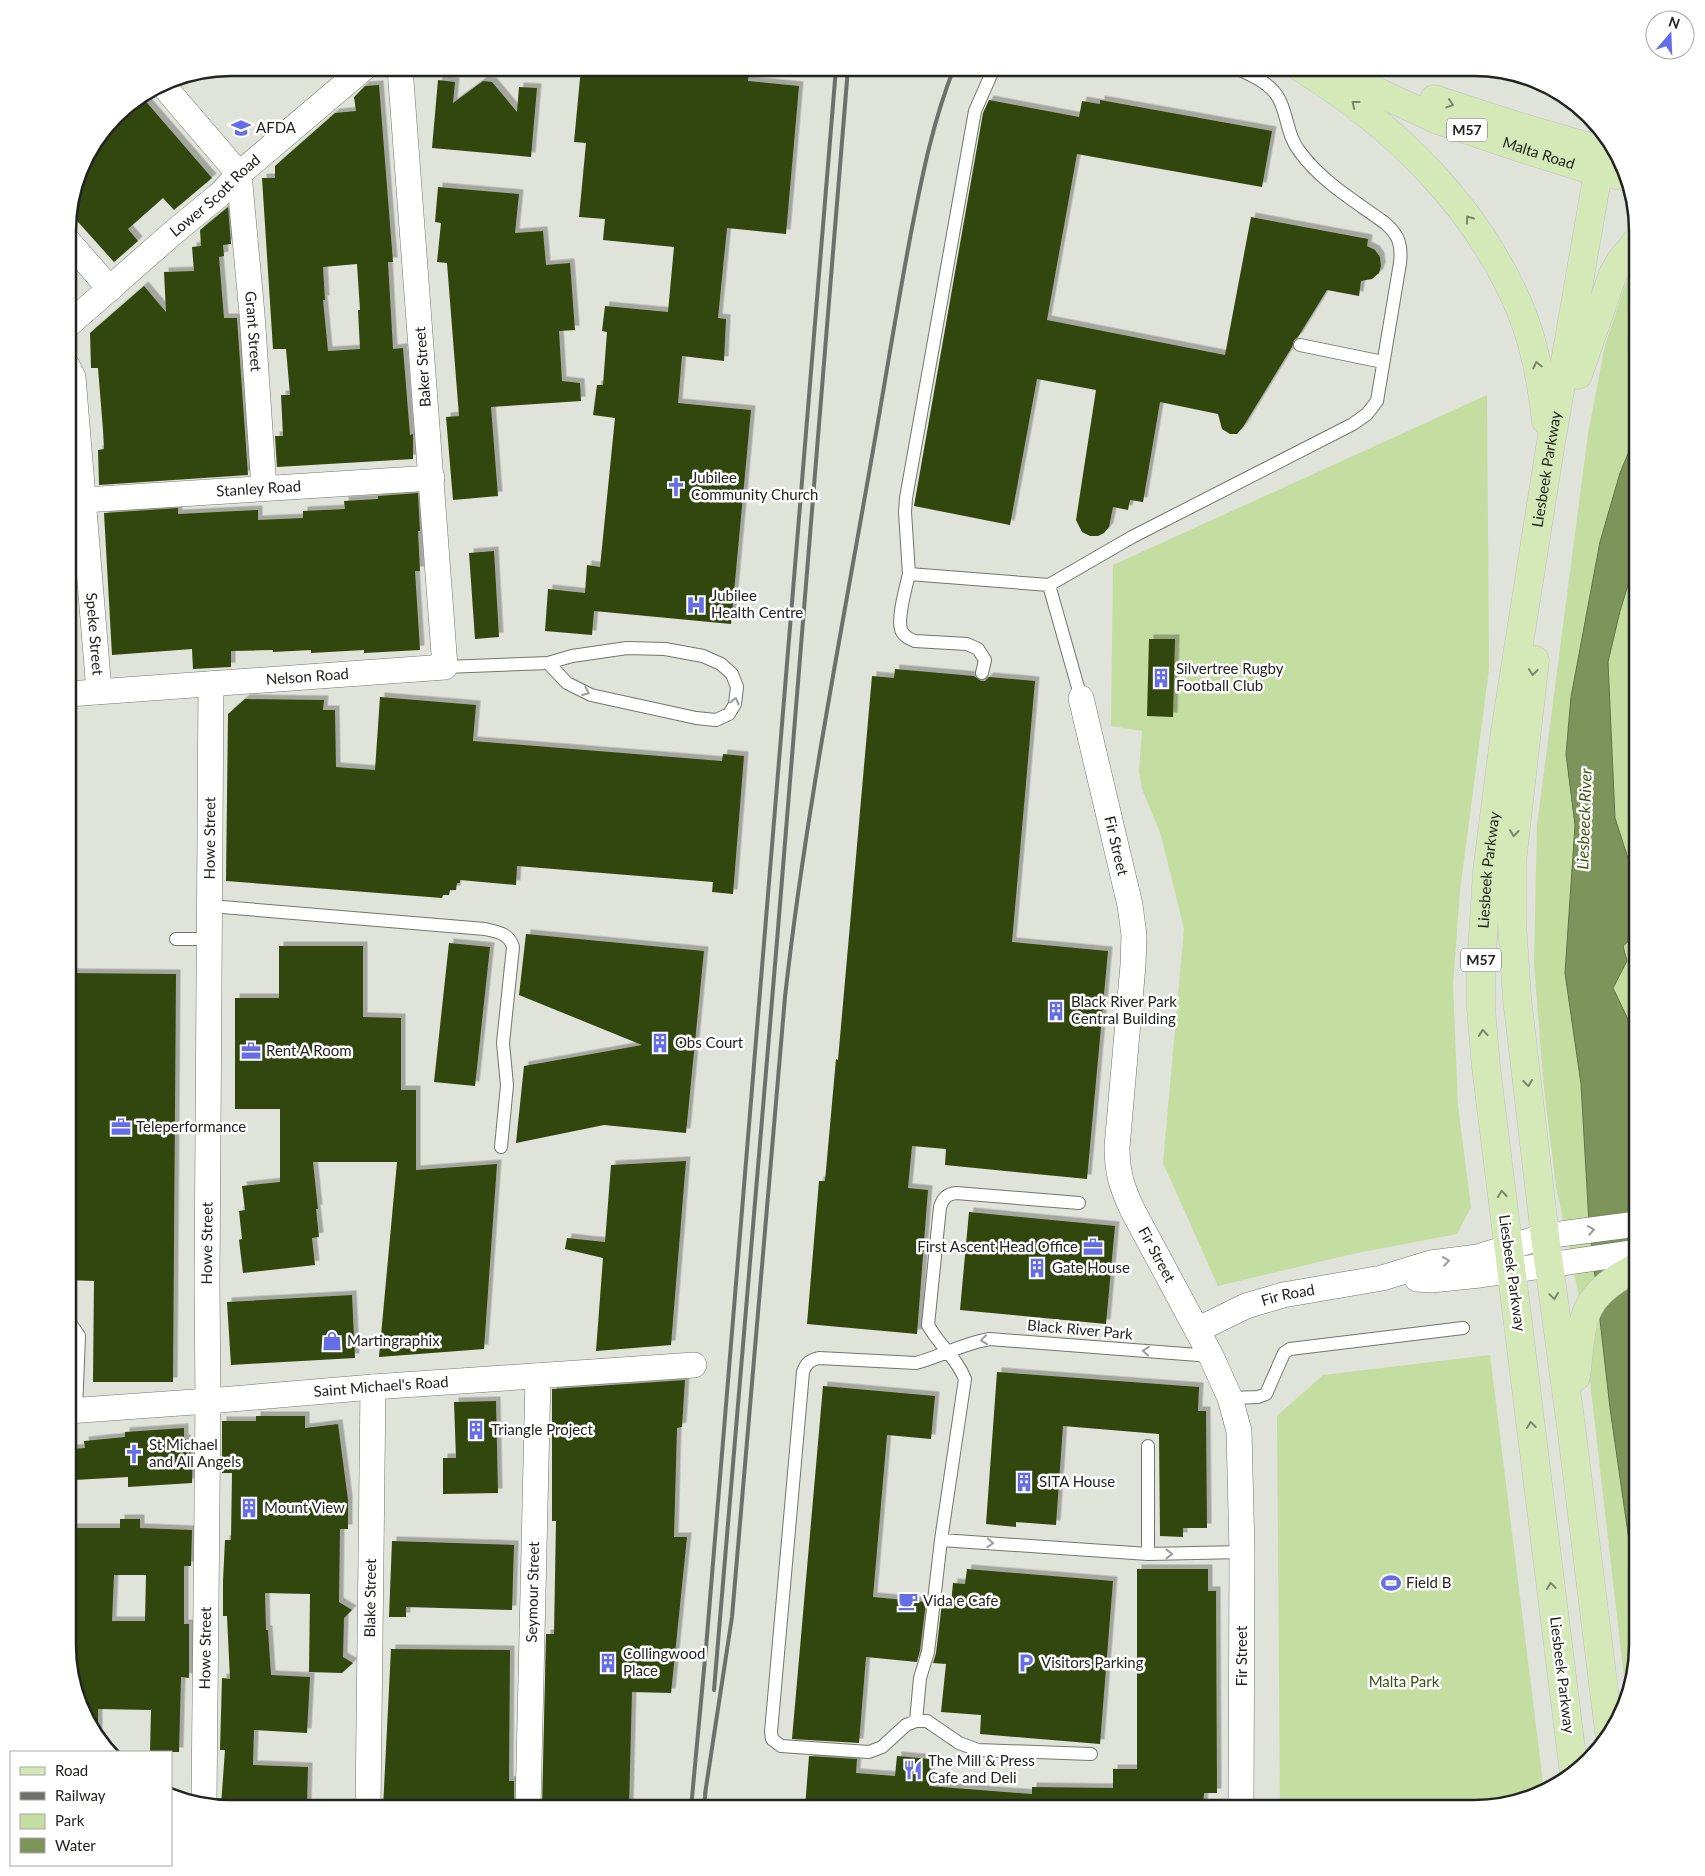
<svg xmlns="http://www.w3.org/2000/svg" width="1705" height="1876" font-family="Lato,sans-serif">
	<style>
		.green { fill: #c4dda1 }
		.water { fill: #7d955b; stroke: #627349 }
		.building { fill: #32460a; fill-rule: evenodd; filter: url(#shadow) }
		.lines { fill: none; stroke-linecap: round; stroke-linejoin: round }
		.service-casing { stroke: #72766d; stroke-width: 14 }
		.minor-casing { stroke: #72766d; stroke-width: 26 }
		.primary-casing { stroke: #c1c2c1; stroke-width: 29 }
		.service { stroke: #fff; stroke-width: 12 }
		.minor { stroke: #fff; stroke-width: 25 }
		.primary { stroke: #d5e9b8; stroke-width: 28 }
		.rail { stroke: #6e716b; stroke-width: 4 }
		.oneway { stroke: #7c866c }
		.oneway2 { stroke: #9c9c9b }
		.labels { text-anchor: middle; stroke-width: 5; stroke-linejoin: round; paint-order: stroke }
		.shield { fill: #fff; stroke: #646663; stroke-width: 1 }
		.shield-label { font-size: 14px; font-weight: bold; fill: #222420 }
		.poi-label { font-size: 15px; fill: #222420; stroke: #fff; text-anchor: start }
		.street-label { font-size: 15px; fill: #222420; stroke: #fff }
		.park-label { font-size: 15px; fill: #3a500f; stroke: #fff }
		.water-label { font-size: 16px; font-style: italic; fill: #3d5413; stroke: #fff }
		.rim { fill: none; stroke: #222420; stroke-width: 2.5 }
	</style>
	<defs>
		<filter id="shadow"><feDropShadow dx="4.5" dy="-4.5" stdDeviation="0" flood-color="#0004"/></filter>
	</defs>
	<rect width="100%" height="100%" fill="#dfe3d9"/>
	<path class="green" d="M1637,262V1645L1626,1695L1582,1311L1556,1186L1544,1089L1534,964L1537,825L1588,434L1605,345L1632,265Z
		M1487,395L1489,669L1460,891L1453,985L1458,1106L1471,1207L1457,1234L1352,1254L1218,1286L1163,1163L1184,929L1161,835L1142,789L1139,771L1142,731L1111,726L1113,565Z
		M1490,1355L1544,1790L1526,1800L1474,1808H1280L1277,1416L1323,1375Z"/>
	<path class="water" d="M1637,432V556L1620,611L1608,662L1615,818L1637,886V934L1623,946L1627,961L1613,988L1637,1038V1596L1610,1408L1589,1223L1581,1084L1565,973L1575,825L1566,754L1571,697L1600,542L1620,473Z"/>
	<path class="building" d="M581,68H749L748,81L799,86L786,234L727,228L718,318L726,319L724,361L682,356L678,403L751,410L731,624L594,611L592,635L545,631L548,589L585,593L587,565L600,567L615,418L593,415L597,385H603L607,332L602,331L605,306L668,312L674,247L603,240L605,219L579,217L586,143L574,142Z
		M438,80L455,82L453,103L483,81L492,82L517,112L519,87L537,88L531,157L432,148Z
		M379,85L393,262H388L393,349L403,348L410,435L413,434V459L277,467L275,436H283L281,395H290L286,349H273L262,178H275V166L335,113L356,111L354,97L365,86ZM357,264L360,310H358L360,349L328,351L323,300H325L323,267Z
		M142,97L212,178L174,210L163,198L128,229L138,241L114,262L70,213L85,159L123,108Z
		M989,100L1079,117L1082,101L1100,104V100L1272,131L1262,187L1077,154L1047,320L1225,355L1251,217L1368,239L1367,246L1375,250L1380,257L1381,266L1379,273L1372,279L1361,281L1359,296L1327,290L1298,337L1294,340L1292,347L1243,427L1237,434H1230L1222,429L1218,414L1160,402L1143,502L1130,500L1128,510L1113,507L1109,527L1104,533L1098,536H1090L1082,532L1076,520L1096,390L1037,379L1010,525L914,506L983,113Z
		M438,187L519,194L515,233L543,231L546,265L570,263L575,330L559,331L562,381L580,383L581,401L491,407L498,496L453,500L446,417L459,416L447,263L437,262L441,223L435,222Z
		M228,207L231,244L223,245L224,256L219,257L224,318H237L248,475L99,485L98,450L104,449L103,430L98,368H91L90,333L144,286L166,312L164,272L194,271L192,247L201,246L200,230Z
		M418,493L420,531H418L420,571H415L420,650L364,653V650L311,653V650L273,652V650L231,651V667L193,669L192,649L112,655L104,513L178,508V514L258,510V520L303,518V511L345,509L344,501L378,499V496Z
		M494,551L499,637L475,639L469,553Z
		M1149,639H1175L1173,717L1147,716Z
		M895,669L974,676L981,681H985L989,677L1035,681L1012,942L1108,951L1087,1179L945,1165L946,1149L912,1146L908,1188L928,1190L917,1334L807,1324L819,1181H825L836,1059L838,1060L872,676L894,678Z
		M380,697L476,705L473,741L722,761L723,754L744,756L733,894L712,892L713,882L517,866L516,885L460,880V883H457L456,890H450L449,895H443L442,898L226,881L228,714L245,699L324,700L323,710H335L336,767L375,770Z
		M526,934L704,951L686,1133L604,1125L516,1143L524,1066L642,1045L519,995Z
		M449,943L490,947L475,1086L434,1082Z
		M279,946H363V1017L401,1018V1090H416V1170L497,1164L484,1349L379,1357L397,1162H313L318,1209H316L319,1237L312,1238L315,1265L243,1273L239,1240L242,1239L239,1211L245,1210L242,1186L280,1182V1109H235V998H279Z
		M68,973L176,974L173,1382H93L94,1281L68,1280Z
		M686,1161L671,1345L596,1351L603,1258L565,1249L567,1238L605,1242L611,1165Z
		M969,1212L1115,1226L1106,1324L960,1310Z
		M352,1295L355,1358L231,1365L227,1302Z
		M997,1372L1199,1387L1198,1411H1206L1207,1528H1183V1537L1160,1536L1159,1434L1063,1426L1056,1525L1016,1522V1527L986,1524Z
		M685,1380L682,1427L677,1428L674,1537H687L671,1693L632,1692L629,1808H542L546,1634H554L556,1521H552V1389Z
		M823,1386L935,1396L931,1439L887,1435L873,1597L926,1602L920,1650L917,1662L866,1657L859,1743L792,1739Z
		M496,1401L498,1493L443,1494V1458H456L454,1402Z
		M256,1416H305V1428L338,1424L348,1500V1529H340L339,1602L352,1610L344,1618L343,1657L353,1663L342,1673L309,1672L310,1594L265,1593L266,1630H268L271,1675L310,1677L307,1733L254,1730L253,1765L308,1767L307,1805L276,1804V1808H231L221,1806L225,1750H220L222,1678L230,1679L227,1616H223V1581L225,1540H231L232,1473H222V1421H256Z
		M184,1428V1438L193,1446L192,1483L128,1487V1477L74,1480L72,1449L85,1448L84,1441L125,1437V1432Z
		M120,1519H140V1528L192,1530L191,1566H184V1624H189V1678L181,1677L179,1752H150L151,1710L98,1709V1738L76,1697L68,1645V1528H120ZM114,1575H146L145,1621H112Z
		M392,1541L514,1545L512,1610L406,1607V1617H389Z
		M967,1569L1113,1581L1100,1744L980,1734L981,1715L941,1712L946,1664L933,1663L936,1653L942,1603L951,1604L953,1583L965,1584Z
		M1137,1569H1208V1591H1216L1217,1793H1204L1203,1808H805L809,1756L857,1759L856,1773L895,1776L897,1756L931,1759L929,1786L1032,1794V1787L1113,1788V1769H1137Z
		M391,1649L510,1650L509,1781H514V1808H383Z"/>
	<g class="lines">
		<defs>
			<path id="service" d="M1300,345L1383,362
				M909,574L905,512L906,498L975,111L994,68
				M445,667L548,663L572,656L627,648L665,649L703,656L721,664L732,674L737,687L735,704L729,714L716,720L696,718L591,695L567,683L548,663
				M982,673L985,660L978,649L967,644L915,641C909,639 905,637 902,632C896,621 906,587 909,574L1049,585
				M1081,698L1049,585L1132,537L1353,424L1367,414L1377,401L1400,263C1402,245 1399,235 1385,223C1355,201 1322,182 1300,152C1287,136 1288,116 1279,99C1271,83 1251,75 1236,68
				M210,906L485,929C497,932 509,933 513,947L503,1043L507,1085L501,1147
				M176,939H209
				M68,1320L79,1336L76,1410
				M1230,1398L1258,1397L1266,1394L1284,1353L1290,1349L1463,1328
				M1148,1446V1554
				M941,1540L1148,1554L1242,1552
				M916,1721L920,1678L928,1652L941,1540L965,1379C955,1355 940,1347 928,1325L940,1207C943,1198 947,1194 956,1193L1079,1203
				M1091,1754L978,1750L959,1743L927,1721H916L906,1725L882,1747L869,1752L781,1746L772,1739L771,1732L803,1372C806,1363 810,1360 819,1358L916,1363C942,1356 964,1343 990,1339L1211,1356"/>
			<g id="minor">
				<path d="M162,84L239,174"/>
				<path id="s1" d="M239,174L252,314L264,488"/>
				<path d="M68,241L110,289"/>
				<path id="s2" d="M68,325L174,232L219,195L239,174L364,68"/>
				<path id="s3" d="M68,367L73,377L99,691"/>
				<path id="s4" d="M84,500L432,478"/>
				<path id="s5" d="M68,694L445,667L400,68"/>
				<path id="s6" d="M1081,698L1130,905L1134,935L1133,965L1117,1147C1117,1173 1122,1188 1133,1211L1211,1356L1230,1398L1239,1431L1242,1552L1241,1808"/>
				<path d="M1417,1279L1431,1280L1480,1275L1637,1252"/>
				<path id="s7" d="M1197,1330L1246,1306L1283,1295L1382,1278L1431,1263L1478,1257L1545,1236L1637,1224"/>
				<path id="s8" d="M68,1411L208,1401L373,1387L694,1365"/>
				<path id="s9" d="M204,1802L208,1401L207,1283L211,684"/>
				<path id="s10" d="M368,1808L373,1387"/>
				<path id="s11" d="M528,1808L538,1376"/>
			</g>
			<g id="primary">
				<path d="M1301,68C1395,126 1478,207 1521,311C1535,345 1542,385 1546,421"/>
				<path id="s12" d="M1330,70L1438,120L1518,147L1597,172L1628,177"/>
				<path d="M1434,99L1517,126L1616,155"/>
				<path d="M1578,375L1613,274L1621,260L1637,241"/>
				<path d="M1535,660L1512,862V923L1517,998L1545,1236L1571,1426L1609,1731"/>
				<path d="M1576,1377C1583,1316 1579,1297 1637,1267"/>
				<path id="s13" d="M1574,1773L1486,1067L1481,1008V969L1487,872L1505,732L1550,448L1602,150"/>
			</g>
		</defs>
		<use href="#service" class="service-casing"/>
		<use href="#minor" class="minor-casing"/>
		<use href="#primary" class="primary-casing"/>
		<use href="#service" class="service"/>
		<use href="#minor" class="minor"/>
		<use href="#primary" class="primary"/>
		<path class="rail" d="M714,1690L777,941L848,68
			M705,1794L732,1617L785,997C806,809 843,624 875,439C887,370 898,301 911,233C922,176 933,121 954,68
			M691,1808L706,1648L836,68
			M704,1808L706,1787"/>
	</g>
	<defs><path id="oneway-chevron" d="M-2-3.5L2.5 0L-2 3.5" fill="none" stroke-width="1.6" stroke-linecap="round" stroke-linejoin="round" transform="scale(1.25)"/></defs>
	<g class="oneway">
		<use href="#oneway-chevron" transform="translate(1355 104) rotate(-142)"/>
		<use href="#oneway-chevron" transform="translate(1450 104) rotate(18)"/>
		<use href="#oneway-chevron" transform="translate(1469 219) rotate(-126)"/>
		<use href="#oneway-chevron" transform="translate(1537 365) rotate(-103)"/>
		<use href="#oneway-chevron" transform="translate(1533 672) rotate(96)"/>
		<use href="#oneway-chevron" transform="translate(1514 833) rotate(96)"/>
		<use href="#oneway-chevron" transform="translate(1483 1033) rotate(-95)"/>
		<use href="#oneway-chevron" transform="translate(1528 1083) rotate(83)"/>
		<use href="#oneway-chevron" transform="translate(1502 1194) rotate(-96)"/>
		<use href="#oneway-chevron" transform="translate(1554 1296) rotate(82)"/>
		<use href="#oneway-chevron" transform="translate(1531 1425) rotate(-97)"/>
		<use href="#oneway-chevron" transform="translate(1551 1586) rotate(-97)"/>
	</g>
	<g class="oneway2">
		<use href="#oneway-chevron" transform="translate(586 692) rotate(23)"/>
		<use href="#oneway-chevron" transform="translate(735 701) rotate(-76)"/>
		<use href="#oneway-chevron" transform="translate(1591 1230) rotate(-8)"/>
		<use href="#oneway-chevron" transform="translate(1446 1261) rotate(-8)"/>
		<use href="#oneway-chevron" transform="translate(984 1340) rotate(173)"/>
		<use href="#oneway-chevron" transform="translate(1146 1351) rotate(-175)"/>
		<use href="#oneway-chevron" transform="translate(990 1543) rotate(4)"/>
		<use href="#oneway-chevron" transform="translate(1169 1554)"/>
	</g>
	<defs>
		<symbol id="university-bare" viewBox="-9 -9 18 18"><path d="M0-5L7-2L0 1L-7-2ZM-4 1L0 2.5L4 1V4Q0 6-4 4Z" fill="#666ee7" stroke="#fff" stroke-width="2.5" paint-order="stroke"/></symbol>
		<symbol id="church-bare" viewBox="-9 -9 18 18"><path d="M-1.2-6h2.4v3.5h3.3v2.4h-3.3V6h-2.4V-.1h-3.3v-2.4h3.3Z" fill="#666ee7" stroke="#fff" stroke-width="2.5" paint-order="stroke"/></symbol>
		<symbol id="hospital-bare" viewBox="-9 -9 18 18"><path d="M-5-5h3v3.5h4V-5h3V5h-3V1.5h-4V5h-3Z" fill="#666ee7" stroke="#fff" stroke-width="2.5" paint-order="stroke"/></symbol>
		<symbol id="building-bare" viewBox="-9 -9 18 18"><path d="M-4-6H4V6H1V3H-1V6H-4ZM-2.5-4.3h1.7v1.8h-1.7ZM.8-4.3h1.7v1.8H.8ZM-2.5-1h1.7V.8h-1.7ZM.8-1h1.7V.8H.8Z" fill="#666ee7" stroke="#fff" stroke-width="2.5" paint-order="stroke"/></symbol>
		<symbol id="office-bare" viewBox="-9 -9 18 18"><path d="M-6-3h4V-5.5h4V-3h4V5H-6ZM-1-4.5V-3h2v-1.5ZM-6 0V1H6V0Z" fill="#666ee7" stroke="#fff" stroke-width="2.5" paint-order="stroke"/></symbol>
		<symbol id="shop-bare" viewBox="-9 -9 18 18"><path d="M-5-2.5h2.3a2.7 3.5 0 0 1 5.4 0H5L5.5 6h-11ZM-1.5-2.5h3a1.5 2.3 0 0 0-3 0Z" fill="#666ee7" stroke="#fff" stroke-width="2.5" paint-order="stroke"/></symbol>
		<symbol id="stadium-bare" viewBox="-9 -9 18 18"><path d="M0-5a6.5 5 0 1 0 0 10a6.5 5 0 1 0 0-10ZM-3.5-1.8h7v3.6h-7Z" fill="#666ee7" stroke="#fff" stroke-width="2.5" paint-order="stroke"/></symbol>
		<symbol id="cafe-bare" viewBox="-9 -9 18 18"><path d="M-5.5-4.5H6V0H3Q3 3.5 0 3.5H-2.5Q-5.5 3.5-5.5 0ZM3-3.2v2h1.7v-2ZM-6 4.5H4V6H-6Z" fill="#666ee7" stroke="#fff" stroke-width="2.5" paint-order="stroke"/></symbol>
		<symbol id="parking-bare" viewBox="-9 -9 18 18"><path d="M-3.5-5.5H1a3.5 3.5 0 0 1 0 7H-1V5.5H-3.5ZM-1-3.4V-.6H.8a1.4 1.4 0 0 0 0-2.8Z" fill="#666ee7" stroke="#fff" stroke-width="2.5" paint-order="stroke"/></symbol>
		<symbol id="restaurant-bare" viewBox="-9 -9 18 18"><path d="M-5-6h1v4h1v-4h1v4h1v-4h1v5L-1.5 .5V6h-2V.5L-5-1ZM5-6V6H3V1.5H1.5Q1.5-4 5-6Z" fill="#666ee7" stroke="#fff" stroke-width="2.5" paint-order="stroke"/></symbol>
	</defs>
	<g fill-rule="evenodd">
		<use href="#university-bare" x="227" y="114" width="28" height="28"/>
		<use href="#church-bare" x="662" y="473" width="28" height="28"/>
		<use href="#hospital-bare" x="682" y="591" width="28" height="28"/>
		<use href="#building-bare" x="1147" y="664" width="28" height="28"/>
		<use href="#building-bare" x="1042" y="997" width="28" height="28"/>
		<use href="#building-bare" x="646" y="1029" width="28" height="28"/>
		<use href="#office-bare" x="237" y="1037" width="28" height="28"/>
		<use href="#office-bare" x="107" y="1113" width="28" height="28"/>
		<use href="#office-bare" x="1079" y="1233" width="28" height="28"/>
		<use href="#building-bare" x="1023" y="1254" width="28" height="28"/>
		<use href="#shop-bare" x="318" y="1327" width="28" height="28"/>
		<use href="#building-bare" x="462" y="1416" width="28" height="28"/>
		<use href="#church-bare" x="120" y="1440" width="28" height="28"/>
		<use href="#building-bare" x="1010" y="1468" width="28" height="28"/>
		<use href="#building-bare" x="235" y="1494" width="28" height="28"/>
		<use href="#stadium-bare" x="1377" y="1569" width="28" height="28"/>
		<use href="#cafe-bare" x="894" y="1587" width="28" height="28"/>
		<use href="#building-bare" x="594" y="1649" width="28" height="28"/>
		<use href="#parking-bare" x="1012" y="1649" width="28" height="28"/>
		<use href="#restaurant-bare" x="899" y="1756" width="28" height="28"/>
	</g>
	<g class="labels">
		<g class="shield">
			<rect x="1447" y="118.5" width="40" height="23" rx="4"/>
			<rect x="1461" y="948.5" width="40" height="23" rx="4"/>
		</g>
		<g class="shield-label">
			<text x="1467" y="135">M57</text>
			<text x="1481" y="965">M57</text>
		</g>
		<g class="poi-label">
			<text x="256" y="133">AFDA</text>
			<text x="691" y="483">Jubilee<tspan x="691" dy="17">Community Church</tspan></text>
			<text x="711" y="601">Jubilee<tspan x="711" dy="17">Health Centre</tspan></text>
			<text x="1176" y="674">Silvertree Rugby<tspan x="1176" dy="17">Football Club</tspan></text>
			<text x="1071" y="1007">Black River Park<tspan x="1071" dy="17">Central Building</tspan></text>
			<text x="675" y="1048">Obs Court</text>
			<text x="266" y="1056">Rent A Room</text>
			<text x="136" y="1132">Teleperformance</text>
			<text x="1078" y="1252" text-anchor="end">First Ascent Head Office</text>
			<text x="1052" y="1273">Gate House</text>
			<text x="347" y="1346">Martingraphix</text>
			<text x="491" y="1435">Triangle Project</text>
			<text x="149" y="1450">St Michael<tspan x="149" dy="17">and All Angels</tspan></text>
			<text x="1039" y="1487">SITA House</text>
			<text x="264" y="1513">Mount View</text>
			<text x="1406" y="1588">Field B</text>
			<text x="923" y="1606">Vida e Cafe</text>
			<text x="623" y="1659">Collingwood<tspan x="623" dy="17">Place</tspan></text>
			<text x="1041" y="1668">Visitors Parking</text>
			<text x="928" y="1766">The Mill &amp; Press<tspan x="928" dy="17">Cafe and Deli</tspan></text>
		</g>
		<g class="street-label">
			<text dy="5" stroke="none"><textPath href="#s12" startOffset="225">Malta Road</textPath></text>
			<text dy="5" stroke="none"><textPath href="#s2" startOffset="196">Lower Scott Road</textPath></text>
			<text dy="5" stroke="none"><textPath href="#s1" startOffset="158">Grant Street</textPath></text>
			<text transform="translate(423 367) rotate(-94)" y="5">Baker Street</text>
			<text dy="5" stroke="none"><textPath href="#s13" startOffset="1314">Liesbeek Parkway</textPath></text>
			<text dy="5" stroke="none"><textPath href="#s4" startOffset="175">Stanley Road</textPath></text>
			<text dy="5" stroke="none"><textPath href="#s3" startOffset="269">Speke Street</textPath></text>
			<text dy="5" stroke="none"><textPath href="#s5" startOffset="240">Nelson Road</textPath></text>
			<text dy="5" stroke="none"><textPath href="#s9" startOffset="964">Howe Street</textPath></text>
			<text dy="5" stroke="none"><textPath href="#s6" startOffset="152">Fir Street</textPath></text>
			<text dy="5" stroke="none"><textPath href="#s13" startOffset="909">Liesbeek Parkway</textPath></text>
			<text dy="5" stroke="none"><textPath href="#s9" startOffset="559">Howe Street</textPath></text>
			<text dy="5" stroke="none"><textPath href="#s6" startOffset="572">Fir Street</textPath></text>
			<text transform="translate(1512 1273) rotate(82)" y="5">Liesbeek Parkway</text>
			<text dy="5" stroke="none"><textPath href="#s7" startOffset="98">Fir Road</textPath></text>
			<text transform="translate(1080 1330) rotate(5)" y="5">Black River Park</text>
			<text dy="5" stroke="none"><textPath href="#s8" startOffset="314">Saint Michael's Road</textPath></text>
			<text dy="5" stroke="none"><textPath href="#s11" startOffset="216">Seymour Street</textPath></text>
			<text dy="5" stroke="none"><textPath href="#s10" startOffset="210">Blake Street</textPath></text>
			<text dy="5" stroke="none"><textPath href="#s9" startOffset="154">Howe Street</textPath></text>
			<text transform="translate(1242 1656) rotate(-90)" y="5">Fir Street</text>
			<text transform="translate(1562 1675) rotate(83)" y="5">Liesbeek Parkway</text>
		</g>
		<g class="park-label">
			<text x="1404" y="1687">Malta Park</text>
		</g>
		<g class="water-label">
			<text transform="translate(1584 819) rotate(-88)" y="6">Liesbeeck River</text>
		</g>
	</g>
	<path d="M0 0H1705V1876H0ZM231 76H1474A155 155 0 0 1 1629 231V1645A155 155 0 0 1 1474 1800H231A155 155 0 0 1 76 1645V231A155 155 0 0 1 231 76Z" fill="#fff" fill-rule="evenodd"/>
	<path class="rim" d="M231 76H1474A155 155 0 0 1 1629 231V1645A155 155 0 0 1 1474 1800H231A155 155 0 0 1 76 1645V231A155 155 0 0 1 231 76Z"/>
	<rect x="10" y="1751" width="162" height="115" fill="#ffffff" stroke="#a7a7a6"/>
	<rect x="20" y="1767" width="25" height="8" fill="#d5e9b8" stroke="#a7a7a6"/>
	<text x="55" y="1776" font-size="15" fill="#222420">Road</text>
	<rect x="20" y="1792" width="25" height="8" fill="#6e716b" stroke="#a7a7a6"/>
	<text x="55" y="1801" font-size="15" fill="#222420">Railway</text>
	<rect x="20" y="1814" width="25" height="15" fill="#c4dda1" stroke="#a7a7a6"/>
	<text x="55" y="1826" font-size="15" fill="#222420">Park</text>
	<rect x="20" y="1838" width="25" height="15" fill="#7d955b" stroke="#a7a7a6"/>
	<text x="55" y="1851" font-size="15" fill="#222420">Water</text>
	<g transform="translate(1670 35) rotate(19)"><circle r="24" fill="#ffffff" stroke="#a7a7a6"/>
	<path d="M0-4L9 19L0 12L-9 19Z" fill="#666ee7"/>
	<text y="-8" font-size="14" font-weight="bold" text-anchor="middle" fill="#222420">N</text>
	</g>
</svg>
